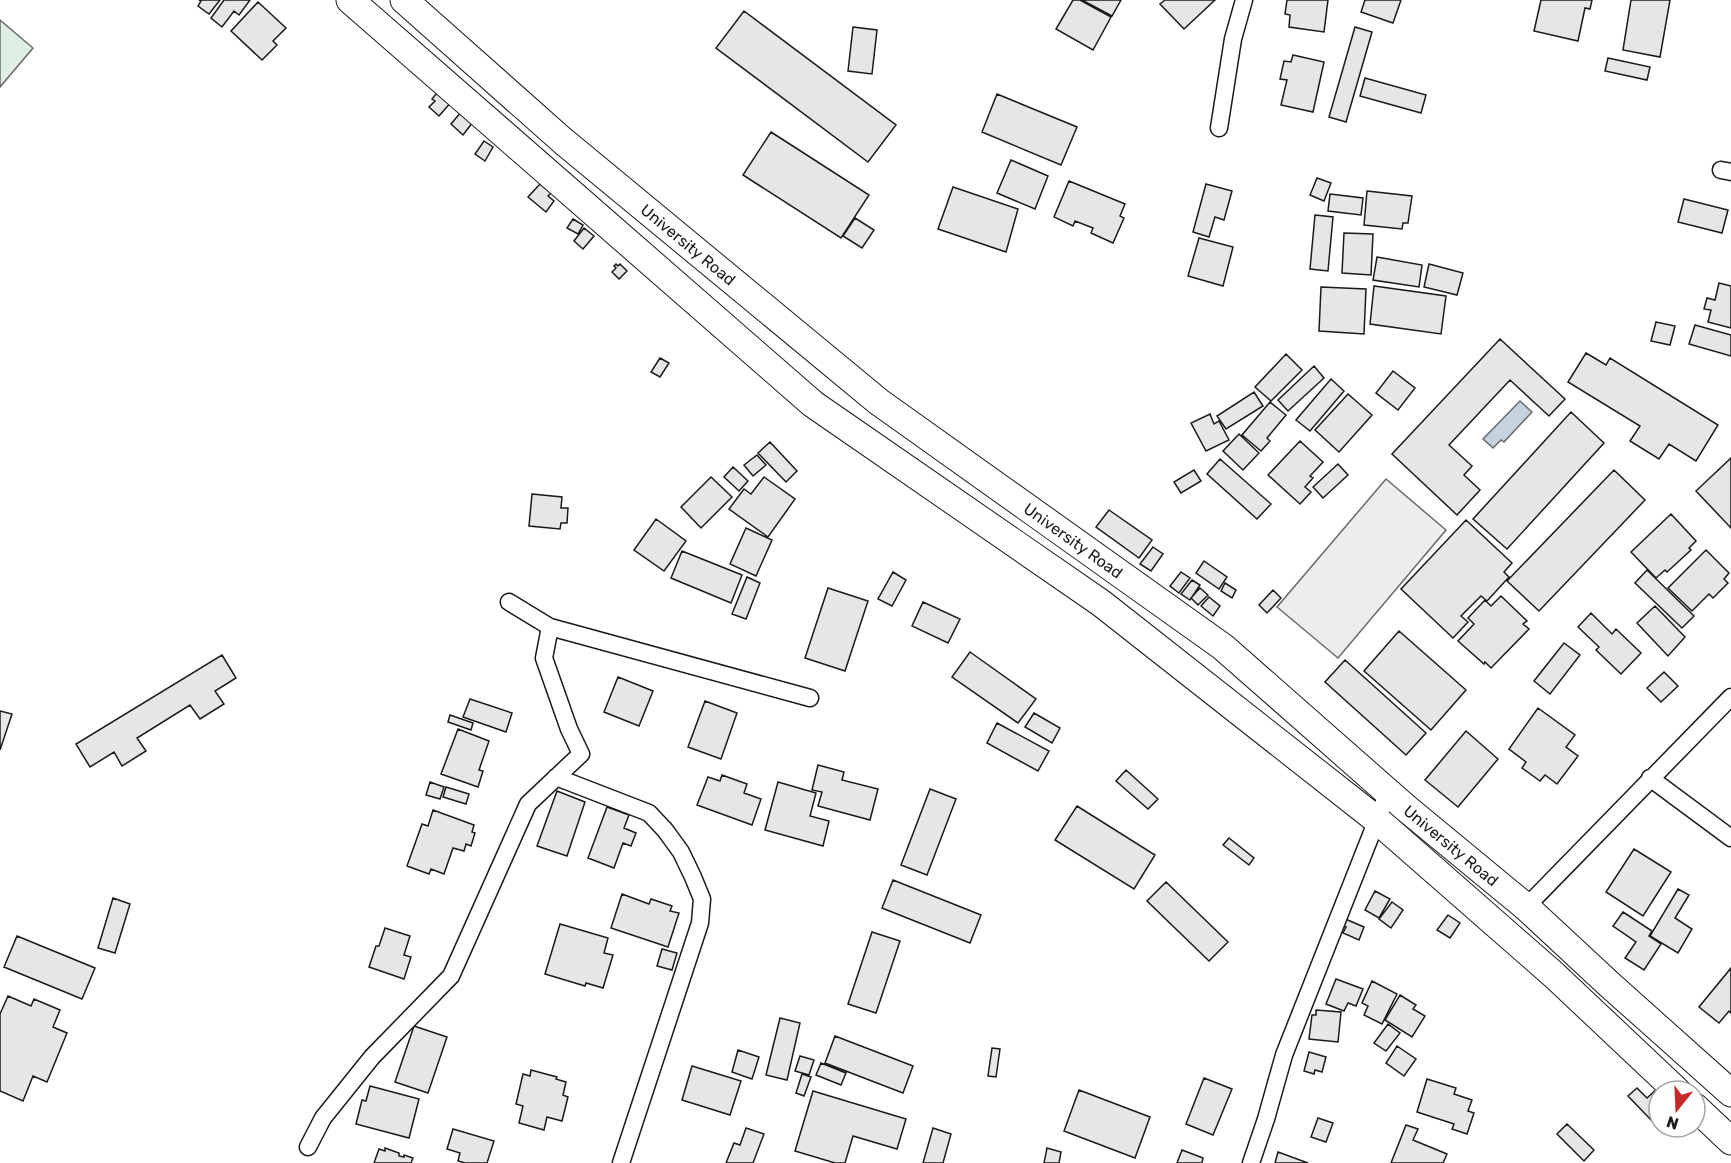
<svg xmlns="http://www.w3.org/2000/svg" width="1731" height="1163" font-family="Rubik,sans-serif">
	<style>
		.green { fill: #e0efe3; stroke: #6a6a6a; stroke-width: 1.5 }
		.parking { fill: #ededed; stroke: #6a6a6a; stroke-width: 1.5 }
		.water { fill: #c6d2dc; stroke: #6a6a6a; stroke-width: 1.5 }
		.building { fill: #e6e6e6; stroke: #1a1a1a; stroke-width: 1.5 }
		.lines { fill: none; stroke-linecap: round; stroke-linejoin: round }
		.minor-casing { stroke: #1a1a1a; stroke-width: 19 }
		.trunk-casing { stroke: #1a1a1a; stroke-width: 29 }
		.minor { stroke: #fff; stroke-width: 16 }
		.trunk { stroke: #fff; stroke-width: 27 }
		.labels { text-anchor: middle; stroke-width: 4.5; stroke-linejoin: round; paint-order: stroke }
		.street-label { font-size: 16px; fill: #1a1a1a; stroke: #fff }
	</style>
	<rect width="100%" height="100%" fill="#fff"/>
	<path class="green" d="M0,20L33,48L0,87Z"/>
	<path class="parking" d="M1386,479L1446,530L1338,658L1277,607Z"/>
	<path class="water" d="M1520,401L1532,412L1504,442L1501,440L1493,448L1483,439Z"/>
	<path class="building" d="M199,0H220L209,14L198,6L201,1Z
		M224,0H250L239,15L234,11L222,27L211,18Z
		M1073,0H1080L1111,17L1093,50L1056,29Z
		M1082,0H1121L1112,16Z
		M1165,0H1215L1184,29L1160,4Z
		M1287,0H1328L1324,32L1289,27L1290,15L1285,14Z
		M1365,0H1401L1393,23L1361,12Z
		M1541,0H1592L1590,9L1585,8L1578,41L1534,31Z
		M1631,0H1670L1660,57L1623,50Z
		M258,2L286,28L273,41L277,45L262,60L231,31Z
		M744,11L896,125L868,162L716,48Z
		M853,27L877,30L872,74L848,71Z
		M1355,27L1372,32L1346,122L1329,117Z
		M1293,55L1324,62L1313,112L1281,105L1287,80L1280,79L1284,61L1291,62Z
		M1608,58L1650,67L1647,80L1605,71Z
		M1365,78L1426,95L1421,113L1360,96Z
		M440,89L453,100L439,116L429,107L435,101L432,99Z
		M997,94L1077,127L1061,165L982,132Z
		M461,112L473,122L463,135L451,124Z
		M771,132L869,195L841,238L743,175Z
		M484,141L493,147L485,161L475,154Z
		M1011,160L1048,176L1035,209L997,193Z
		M1317,178L1331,183L1324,201L1310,195Z
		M1069,181L1125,204L1120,216L1124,218L1113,243L1091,233L1093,228L1075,221L1073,226L1054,217Z
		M540,184L551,193L548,196L554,201L546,212L528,197Z
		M1206,184L1232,191L1224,220L1215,217L1209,237L1193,232Z
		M953,187L1018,209L1006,252L938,229Z
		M1367,191L1412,196L1408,223H1403L1402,229L1364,225Z
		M1330,194L1363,198L1361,215L1328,211Z
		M1684,199L1728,210L1722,233L1678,222Z
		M1315,215L1333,217L1328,271L1310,269Z
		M855,218L874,230L862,248L843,236Z
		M573,219L583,225L578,234L567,228Z
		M584,228L594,236L583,249L574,241Z
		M1344,233L1373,234L1371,275L1342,273Z
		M1199,238L1233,247L1223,286L1188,276Z
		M1377,257L1422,265L1419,287L1373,280Z
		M616,264L618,266L620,264L627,271L619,279L612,272L616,268L614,266Z
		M1429,264L1463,273L1457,295L1424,287Z
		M1719,283L1731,286V328L1708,322L1711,310L1704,309L1707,298L1715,300Z
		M1374,286L1446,296L1441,334L1370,324Z
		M1321,287L1366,289L1364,334L1319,331Z
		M1656,322L1675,326L1670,345L1651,341Z
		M1695,325L1731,335V356L1689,344Z
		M1500,339L1565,399L1549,416L1510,380L1449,445L1472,466L1464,475L1480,490L1457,515L1392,454Z
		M1586,353L1606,365L1610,358L1718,425L1696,461L1669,444L1659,459L1630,441L1640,426L1568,382Z
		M1286,354L1302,370L1271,401L1255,387Z
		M660,358L669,363L660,377L651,372Z
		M1314,366L1324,378L1288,411L1278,400Z
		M1393,371L1415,388L1398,410L1376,393Z
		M1331,379L1344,391L1310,431L1296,420Z
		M1254,392L1263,406L1226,429L1217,416Z
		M1348,394L1372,415L1339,452L1315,430Z
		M1270,402L1286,415L1267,438L1270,441L1261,451L1242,435Z
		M1571,412L1604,443L1507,549L1473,519Z
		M1210,414L1214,424L1219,421L1229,440L1206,451L1191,423Z
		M1239,434L1259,453L1243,470L1223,451Z
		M1300,441L1323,462L1310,476L1313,478L1305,487L1311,492L1300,504L1268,475Z
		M770,442L797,471L786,482L758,453Z
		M757,455L766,465L753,476L744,465Z
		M1731,458V528L1696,491Z
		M1220,459L1271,504L1257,519L1207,474Z
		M1338,464L1348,475L1323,498L1313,487Z
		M733,467L748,481L739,491L724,477Z
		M1194,470L1201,481L1181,493L1174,482Z
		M1614,470L1645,500L1539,611L1507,581Z
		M711,477L732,497L701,528L681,507Z
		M764,477L795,499L768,537L729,509L744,489L751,494Z
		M532,494L562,497L561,508H568L567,523H561L560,529L529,526Z
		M1109,510L1152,540L1139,558L1096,527Z
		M1671,514L1696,541L1689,548L1691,550L1667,572L1665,570L1656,578L1631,552Z
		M656,519L686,541L664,571L634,550Z
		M1466,520L1512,563L1504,572L1509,577L1487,601L1481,596L1461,616L1468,622L1453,638L1401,589Z
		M746,528L772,540L756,576L730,564Z
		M1153,547L1163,554L1151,571L1140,564Z
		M1706,550L1729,573L1724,579L1728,583L1713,598L1709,594L1692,611L1668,588Z
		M682,551L742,575L731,603L671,578Z
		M1204,561L1227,577L1219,589L1196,573Z
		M1647,570L1694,616L1682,628L1635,583Z
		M893,572L906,580L892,606L878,599Z
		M1181,572L1190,578L1179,593L1170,586Z
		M747,577L760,583L746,619L732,614Z
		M1192,580L1200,585L1190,600L1181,594Z
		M1225,583L1236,590L1232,598L1221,591Z
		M828,588L868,601L845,671L805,658Z
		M1200,588L1208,595L1198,605L1191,598Z
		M1273,590L1281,598L1267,613L1259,605Z
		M1501,596L1527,621L1523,624L1529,629L1491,668L1485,662L1484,664L1458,641L1474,624L1468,618L1485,600L1491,606Z
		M1209,597L1220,606L1213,616L1201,606Z
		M923,602L960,619L948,643L912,626Z
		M1655,606L1685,637L1668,656L1637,623Z
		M1591,613L1612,634L1616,629L1641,653L1621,674L1596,650L1599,647L1578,627Z
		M1399,631L1466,690L1431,730L1364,671Z
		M1564,643L1580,655L1550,694L1534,681Z
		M970,652L1036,699L1018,723L952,677Z
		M222,655L236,678L215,691L224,704L200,719L190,705L137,738L146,751L122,766L114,752L90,767L76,744Z
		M1345,660L1426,733L1406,755L1325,682Z
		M1664,672L1678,686L1661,702L1647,688Z
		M618,677L653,691L639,726L604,712Z
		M470,699L512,713L506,732L463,717Z
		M705,701L737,713L721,759L688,747Z
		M1538,708L1575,735L1566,747L1578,756L1557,784L1545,775L1540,781L1522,768L1526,762L1509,749Z
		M0,711L12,714L0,750Z
		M1034,713L1060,728L1052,743L1025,727Z
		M450,715L473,723L471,730L448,722Z
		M997,723L1049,751L1038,771L987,743Z
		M458,729L489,741L479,770L483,771L478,787L441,774Z
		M1466,731L1498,759L1458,807L1425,780Z
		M818,765L844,772L842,780L878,789L870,820L818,806L822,792L812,790Z
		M1126,770L1158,799L1148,809L1116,781Z
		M722,775L747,784L744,793L761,799L752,825L697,805L708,777L720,781Z
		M430,782L444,787L440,799L426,795Z
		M778,782L816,793L810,816L829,821L823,846L765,830Z
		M446,787L469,794L466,804L443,797Z
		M930,789L956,799L927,875L901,865Z
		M557,791L585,802L567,856L537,846Z
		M1077,806L1155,855L1134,889L1055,840Z
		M607,807L629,815L624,828L636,833L631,846L623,843L614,868L588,858Z
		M433,810L474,825L472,832L475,833L471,846L466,844L464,851L453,848L444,874L431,869L429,874L407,866L422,824L428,826Z
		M1229,838L1254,858L1249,865L1223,845Z
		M1634,849L1671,872L1643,916L1606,892Z
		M893,880L981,915L970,943L882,908Z
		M1166,882L1228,942L1209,961L1147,901Z
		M1678,889L1689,895L1675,918L1692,929L1678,953L1650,936Z
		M1375,891L1390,899L1379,918L1365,910Z
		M622,894L649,904L651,899L672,906L670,911L679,913L668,947L611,928Z
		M113,898L130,904L115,953L98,948Z
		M1392,902L1403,910L1391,928L1379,919Z
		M1623,912L1652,931L1649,936L1661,944L1644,970L1625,958L1636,942L1613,926Z
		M1448,915L1460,923L1450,938L1437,930Z
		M1343,918L1364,927L1359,940L1343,933L1346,927L1340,925Z
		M560,924L608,938L604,953L613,955L603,988L586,983L585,986L545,974Z
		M385,928L410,936L404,955L411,957L404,979L369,967L376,946H379Z
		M872,932L900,941L876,1013L848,1004Z
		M17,936L95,968L82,999L4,967Z
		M662,949L677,953L672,970L657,966Z
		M1731,968V1013L1729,1011L1719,1023L1699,1007Z
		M1336,979L1363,989L1356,1006L1348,1003L1344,1011L1326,1004Z
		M1372,981L1397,994L1382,1024L1364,1015L1368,1006L1362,1003Z
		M1400,995L1416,1005L1413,1009L1425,1016L1412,1037L1385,1020Z
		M8,996L31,1006L34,999L60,1010L53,1027L67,1033L47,1082L33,1076L23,1101L0,1091V1014Z
		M1316,1010L1341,1012L1338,1042L1309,1039L1312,1015H1316Z
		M780,1018L800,1023L787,1080L766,1075Z
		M1388,1024L1400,1033L1386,1051L1374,1043Z
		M414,1026L447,1037L428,1093L395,1082Z
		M835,1036L913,1066L903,1093L825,1063Z
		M1397,1046L1416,1059L1404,1076L1386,1063Z
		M992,1048L1000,1049L996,1077L988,1076Z
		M738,1050L759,1057L752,1079L732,1072Z
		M1309,1052L1326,1057L1322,1072L1315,1070L1314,1074L1304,1071Z
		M800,1056L814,1060L809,1075L795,1071Z
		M821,1063L846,1073L841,1085L816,1075Z
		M692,1066L741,1081L730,1115L682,1100Z
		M531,1070L557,1077L556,1079L566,1082L563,1095L568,1097L562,1121L547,1117L544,1130L519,1123L523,1106L516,1104L523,1074L530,1076Z
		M802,1074L811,1077L804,1096L796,1093Z
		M1204,1078L1232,1089L1213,1135L1186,1124Z
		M1427,1079L1456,1088L1454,1094L1472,1100L1468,1111L1474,1113L1467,1134L1452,1129L1454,1124L1417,1112Z
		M370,1086L419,1099L409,1138L356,1124L362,1100L366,1101Z
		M1659,1087V1116L1653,1122L1628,1096L1637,1088L1647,1098Z
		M1079,1090L1150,1117L1135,1158L1064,1131Z
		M813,1091L906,1119L897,1149L853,1136L845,1163H835L795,1151Z
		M1318,1118L1333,1123L1326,1142L1311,1137Z
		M1567,1124L1594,1150L1584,1161L1557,1134Z
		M1406,1125L1418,1129L1413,1140L1447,1154L1443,1163H1391Z
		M746,1128L764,1134L753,1163H726L734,1143L740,1145Z
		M933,1128L951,1134L943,1163H923Z
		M453,1129L494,1141L487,1163H465L458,1161L460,1153L447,1149Z
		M385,1148L399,1153V1156L404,1157V1155L413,1158L411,1163H374L379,1149L385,1151Z
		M1047,1148L1061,1152L1059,1163H1044Z
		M1182,1150L1203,1158L1202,1163H1177Z
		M1278,1152L1308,1163H1275Z"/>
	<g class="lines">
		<defs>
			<path id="minor" d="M1219,128L1233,39L1244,0
				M1721,170L1731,172
				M509,602L550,627L810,698
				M556,777L649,813L665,830L681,852L693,877L702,899L700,923L621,1163
				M1650,778L1731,838
				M1526,907L1731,697
				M308,1147L323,1118L372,1057L451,976L528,804L581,754L569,729L544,658L550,627
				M1251,1163L1266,1119L1284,1055L1388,792"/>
			<g id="trunk">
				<path d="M350,0L813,404L1101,603L1377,820L1554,975L1677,1091"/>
				<path id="s1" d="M404,0L563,141L879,402L1223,647L1406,808L1526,907L1610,985L1731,1093"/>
				<path d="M1695,1107L1731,1141"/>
			</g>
		</defs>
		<use href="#minor" class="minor-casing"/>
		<use href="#trunk" class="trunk-casing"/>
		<use href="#minor" class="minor"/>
		<use href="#trunk" class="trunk"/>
	</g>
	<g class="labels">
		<g class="street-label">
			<text dy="6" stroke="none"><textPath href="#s1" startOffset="375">University Road</textPath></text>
			<text dy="6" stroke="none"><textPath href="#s1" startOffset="861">University Road</textPath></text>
			<text dy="6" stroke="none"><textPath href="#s1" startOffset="1347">University Road</textPath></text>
		</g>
	</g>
	<g transform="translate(1677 1109) rotate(198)"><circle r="28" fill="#ffffff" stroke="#a3a3a3" stroke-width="1.5"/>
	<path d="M0-4.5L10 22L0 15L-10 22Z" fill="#c62828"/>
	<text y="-9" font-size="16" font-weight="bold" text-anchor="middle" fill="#1a1a1a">N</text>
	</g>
</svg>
